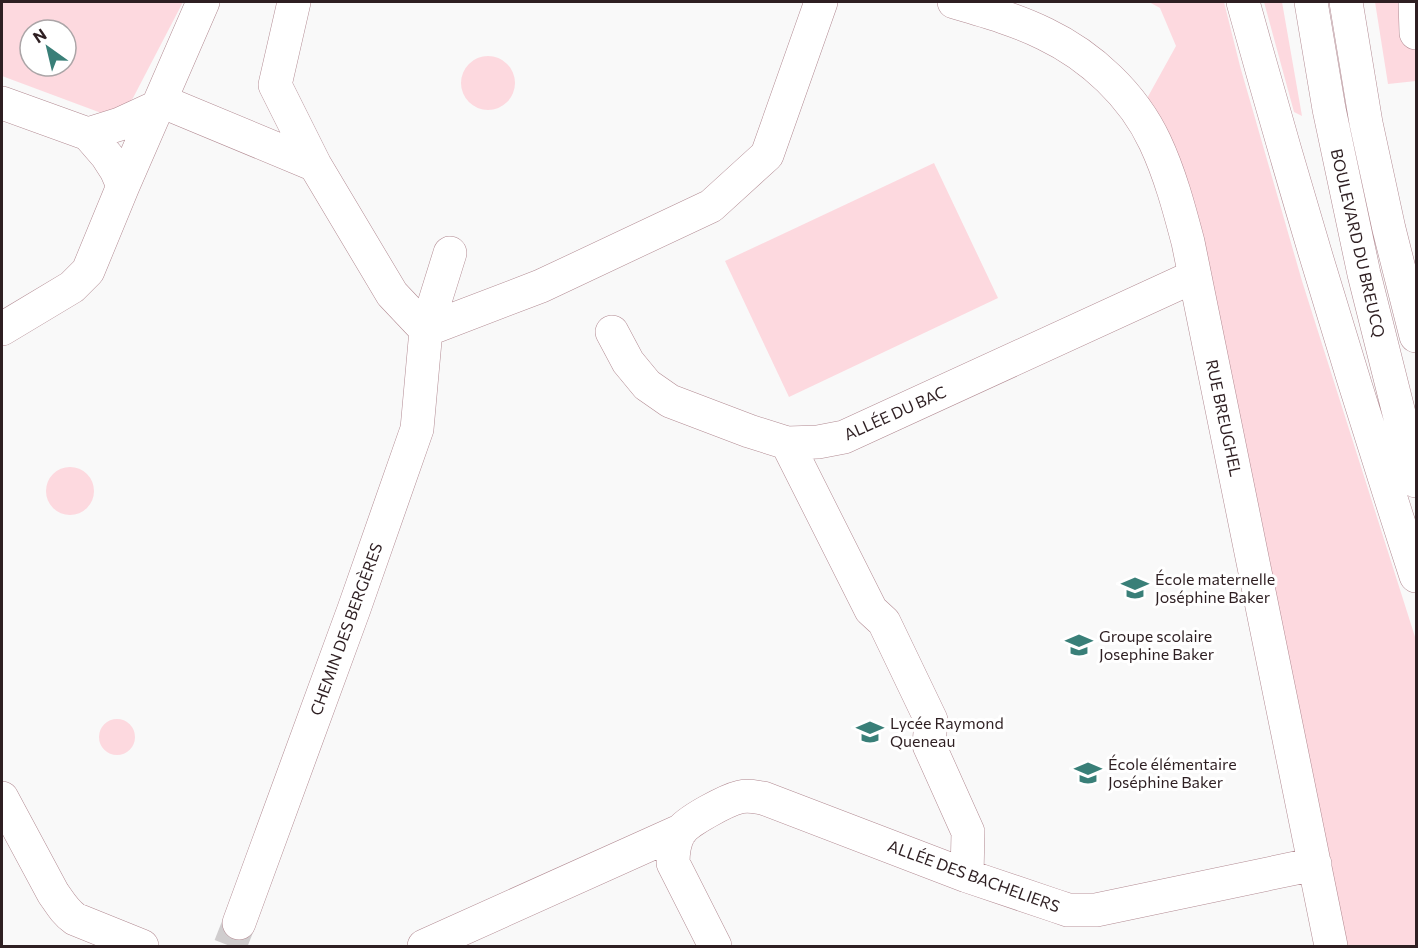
<svg xmlns="http://www.w3.org/2000/svg" width="1418" height="948" font-family="Commissioner,sans-serif">
	<style>
		.green { fill: #fdd9df; fill-rule: evenodd }
		.lines { fill: none; stroke-linecap: round; stroke-linejoin: round }
		.street-tunnel { stroke: #d0cdce; stroke-width: 33; stroke-dasharray: 33 16; stroke-linecap: butt }
		.street-casing { stroke: #b28a92; stroke-width: 34 }
		.highway-casing { stroke: #b28a92; stroke-width: 34 }
		.street { stroke: #fff; stroke-width: 33 }
		.highway { stroke: #fff; stroke-width: 33 }
		.labels { text-anchor: middle; stroke-width: 6; stroke-linejoin: round; paint-order: stroke }
		.street-label { font-size: 16px; fill: #2e1f22; stroke: #fff }
		.poi-label { font-size: 16px; fill: #2e1f22; stroke: #fff; text-anchor: start }
	</style>
	<rect width="100%" height="100%" fill="#f9f9f9"/>
	<path class="green" d="M2,2H183L133,98L125,107L112,117L2,76ZM30,30H66V66H30Z
		M1149,2H1224L1240,66L1302,281L1416,640V946H1347L1262,523L1192,209L1145,102L1176,46L1160,8Z
		M1264,2H1282L1302,116L1294,112Z
		M1375,2H1416V81L1388,84Z
		M461 83a27 27 0 1 1 54 0a27 27 0 1 1-54 0Z
		M934,163L998,298L789,397L725,261Z
		M46 491a24 24 0 1 1 48 0a24 24 0 1 1-48 0Z
		M99 737a18 18 0 1 1 36 0a18 18 0 1 1-36 0Z"/>
	<g class="lines">
		<path class="street-tunnel" d="M230,946L239,923"/>
		<defs>
			<path id="street" d="M294,2L275,85L315,165L392,294L426,330L541,286L711,206L767,155L821,2
				M954,2C985,11 1017,20 1045,34C1091,56 1133,95 1155,142C1170,174 1179,208 1188,242L1331,946
				M161,101L315,165
				M2,103L88,134L107,156L116,170L123,186
				M88,134L120,124L159,106
				M2,329L72,287L88,271L123,186L203,2
				M612,332L628,362L647,385L670,401L749,431L787,443L818,442L844,437L1195,276
				M787,443L871,610L884,622L931,720L929,745L968,832L967,876
				M2,798L53,893C60,903 65,912 75,919L142,946
				M239,923L354,609L417,429L426,330L450,253
				M424,946L682,830
				M715,946L673,863C673,852 674,842 680,832C687,821 727,800 740,797C748,795 756,797 763,798L967,876L1056,906L1068,910H1096L1315,864"/>
			<path id="highway" d="M1243,2C1296,194 1354,386 1416,576
				M1311,2L1329,109L1364,274L1416,481
				M1346,2L1366,123L1389,229L1416,336
				M1415,2L1416,33"/>
		</defs>
		<use href="#street" class="street-casing"/>
		<use href="#highway" class="highway-casing"/>
		<use href="#street" class="street"/>
		<use href="#highway" class="highway"/>
	</g>
	<defs>
		<symbol id="school-bare" viewBox="-9 -9 18 18"><path d="M0-5L7-2L0 1L-7-2ZM-4 1L0 2.5L4 1V4Q0 6-4 4Z" fill="#397f78" stroke="#fff" stroke-width="2.5" paint-order="stroke"/></symbol>
	</defs>
	<g fill-rule="evenodd">
		<use href="#school-bare" x="1116" y="569" width="38" height="38"/>
		<use href="#school-bare" x="1060" y="626" width="38" height="38"/>
		<use href="#school-bare" x="851" y="713" width="38" height="38"/>
		<use href="#school-bare" x="1069" y="754" width="38" height="38"/>
	</g>
	<g class="labels">
		<g class="street-label">
			<text transform="translate(1358 243) rotate(77)" y="6">BOULEVARD DU BREUCQ</text>
			<text transform="translate(895 413) rotate(-24)" y="6">ALLÉE DU BAC</text>
			<text transform="translate(1224 418) rotate(78)" y="6">RUE BREUGHEL</text>
			<text transform="translate(346 629) rotate(-70)" y="6">CHEMIN DES BERGÈRES</text>
			<text transform="translate(974 876) rotate(20)" y="6">ALLÉE DES BACHELIERS</text>
		</g>
		<g class="poi-label">
			<text x="1155" y="585">École maternelle<tspan x="1155" dy="18">Joséphine Baker</tspan></text>
			<text x="1099" y="642">Groupe scolaire<tspan x="1099" dy="18">Josephine Baker</tspan></text>
			<text x="890" y="729">Lycée Raymond<tspan x="890" dy="18">Queneau</tspan></text>
			<text x="1108" y="770">École élémentaire<tspan x="1108" dy="18">Joséphine Baker</tspan></text>
		</g>
	</g>
	<rect width="1418" height="948" fill="none" stroke="#2e1f22" stroke-width="6"/>
	<g transform="translate(48 48) rotate(326)"><circle r="28" fill="#ffffff" stroke="#aba5a7" stroke-width="1.5"/>
	<path d="M0-4.5L10 22L0 15L-10 22Z" fill="#397f78"/>
	<text y="-9" font-size="16" font-weight="bold" text-anchor="middle" fill="#2e1f22">N</text>
	</g>
</svg>
